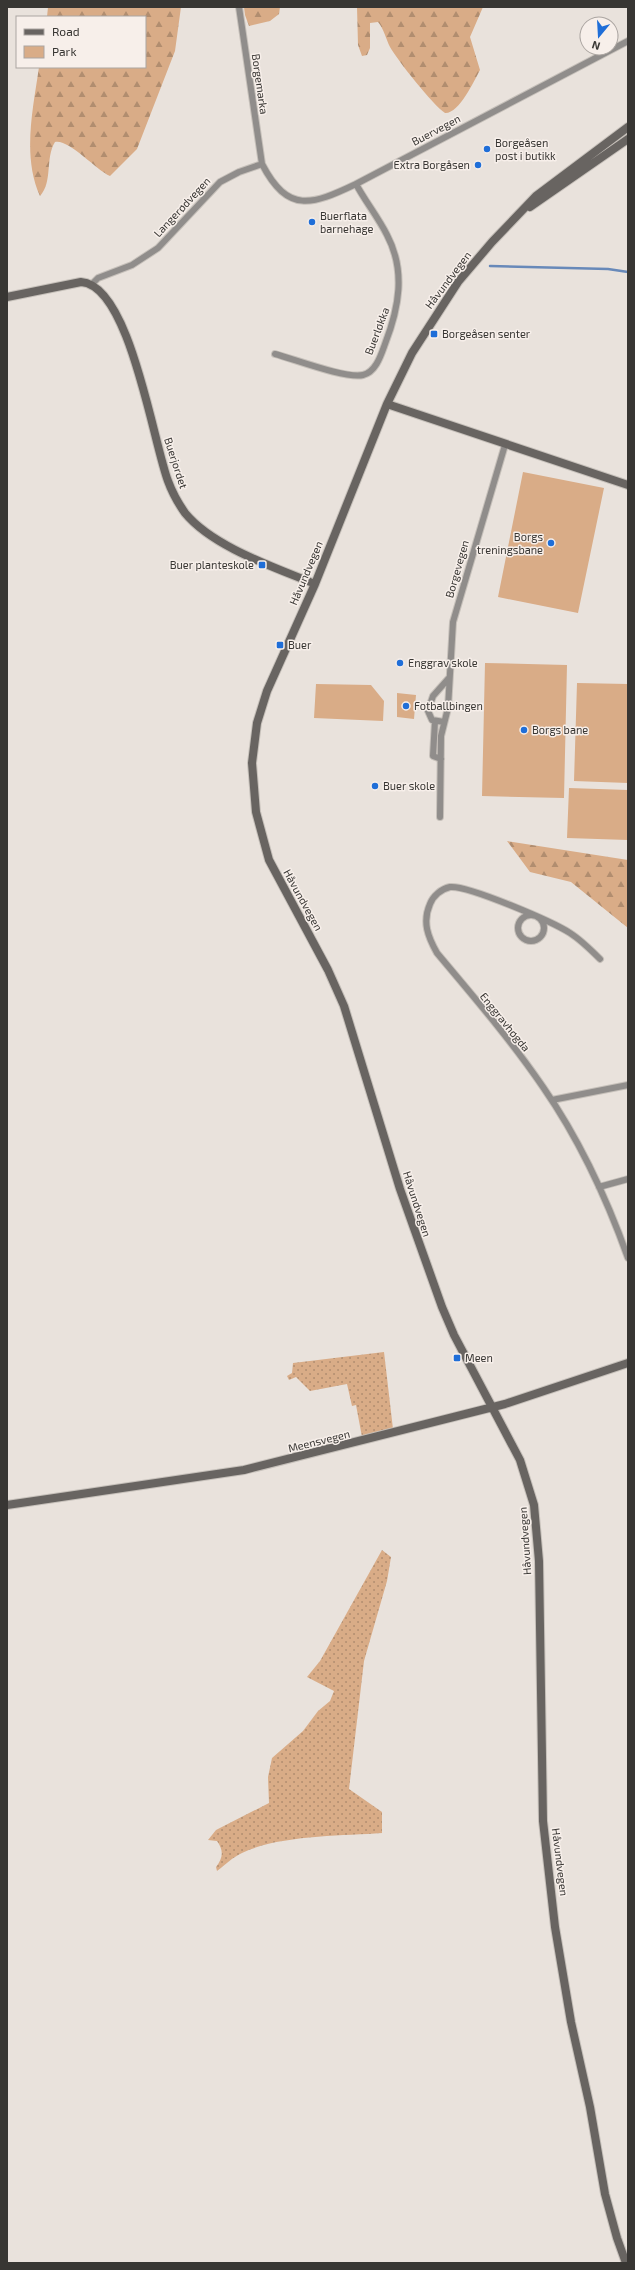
<svg xmlns="http://www.w3.org/2000/svg" width="635" height="2270" font-family="'Exo 2',sans-serif">
	<style>
		.grass { fill: url(#grass-dots) }
		.forest { fill: url(#forest-firs) }
		.green { fill: #d9ac87 }
		.lines { fill: none; stroke-linecap: round; stroke-linejoin: round }
		.stream { stroke: #6889b9; stroke-width: 2.5 }
		.street-casing { stroke: #c6c0ba; stroke-width: 8 }
		.secondary-casing { stroke: #c6c0ba; stroke-width: 10 }
		.street { stroke: #908d8b; stroke-width: 6 }
		.secondary { stroke: #686461; stroke-width: 8 }
		.poi-dot { fill: #1f6ed8; stroke: #f7efea; stroke-width: 1.5 }
		.labels { text-anchor: middle; stroke-width: 3; stroke-linejoin: round; paint-order: stroke }
		.street-label { font-size: 11px; fill: #383633; stroke: #f7efea }
		.poi-label { font-size: 11px; fill: #383633; stroke: #f7efea; text-anchor: start }
	</style>
	<defs>
		<pattern id="grass-dots" width="8" height="8" patternUnits="userSpaceOnUse"><rect width="8" height="8" fill="#d9ac87"/><path d="M2 2h.1M6 6h.1" fill="none" stroke="#b18d6f" stroke-width="1.8" stroke-linecap="round"/></pattern>
		<pattern id="forest-firs" width="22" height="20" patternUnits="userSpaceOnUse"><rect width="22" height="20" fill="#d9ac87"/><path d="M5 1l3.5 6h-7zM16 11l3.5 6h-7z" fill="#b18d6f"/></pattern>
	</defs>
	<rect width="100%" height="100%" fill="#e9e2dc"/>
	<path class="grass" d="M384,1352L393,1429L362,1437L356,1405L352,1406L347,1384L310,1391L296,1377L289,1380L287,1376L292,1373L293,1363Z
		M382,1550L391,1557L387,1581L364,1661L349,1789L382,1812V1833C341,1836 279,1835 242,1853C233,1857 225,1865 217,1871L216,1867C223,1858 224,1851 217,1841L208,1840L216,1830L269,1803L268,1777L272,1758L303,1731L318,1711L330,1701L334,1691L307,1677L320,1661Z"/>
	<path class="forest" d="M48,7H181L175,51L137,149L110,176C96,170 69,139 55,142C45,158 53,182 40,196C22,156 33,109 39,67H145V17H47Z
		M244,7H280L279,14L270,21L249,26L245,15Z
		M357,7H483L470,37L480,70C474,81 459,114 445,113C433,105 398,61 390,47C386,39 384,29 378,22L370,23V48L367,55L362,56L358,45Z
		M507,841L628,860V928L571,882L530,872Z"/>
	<path class="green" d="M523,472L604,488L578,613L498,597Z
		M485,663L567,665L564,798L482,796Z
		M577,683L628,684V783L574,781Z
		M316,684L371,685L384,701L383,721L314,718Z
		M397,693L416,695L414,719L397,717Z
		M569,788L628,790V840L567,838Z"/>
	<g class="lines">
		<path class="stream" d="M490,266L608,269L628,272"/>
		<defs>
			<path id="street" d="M239,7L262,164C288,214 312,205 356,184L628,41
				M92,284L98,278L132,265L158,248L220,182L239,172L262,164
				M275,354C294,359 346,379 363,375C376,372 381,355 385,344C399,308 406,271 387,235C378,217 365,201 356,184
				M435,721L433,756L441,759
				M444,722L432,720L428,711L433,696L449,678
				M440,817L441,736L448,708L453,622L505,445
				M518 928a13 13 0 1 1 26 0a13 13 0 1 1-26 0Z
				M600,959C591,950 581,940 570,933C553,922 468,885 450,887C441,889 433,896 430,904C422,922 428,937 437,953C473,996 511,1040 543,1087C579,1139 607,1199 628,1258
				M552,1100L628,1085
				M599,1187L628,1179"/>
			<path id="secondary" d="M530,207L628,139
				M7,297L81,282C130,285 153,442 168,481C172,492 178,503 185,513C213,547 274,567 315,584
				M387,404L628,485
				M7,1505L244,1470L505,1404L628,1363
				M626,2263L617,2238L605,2194L590,2107L571,2022L555,1927L543,1821L539,1561L534,1505L520,1460L454,1335L442,1307L400,1189L344,1006L328,970L269,860L256,812L252,763L257,723L267,691L315,584L387,404L412,353L458,282L492,242L536,196L628,127"/>
		</defs>
		<use href="#street" class="street-casing"/>
		<use href="#secondary" class="secondary-casing"/>
		<use href="#street" class="street"/>
		<use href="#secondary" class="secondary"/>
	</g>
	<g class="poi-dot">
		<circle cx="487" cy="149" r="4"/>
		<circle cx="478" cy="165" r="4"/>
		<circle cx="312" cy="222" r="4"/>
		<rect x="430" y="330" width="8" height="8" rx="2"/>
		<circle cx="551" cy="543" r="4"/>
		<rect x="258" y="561" width="8" height="8" rx="2"/>
		<rect x="276" y="641" width="8" height="8" rx="2"/>
		<circle cx="400" cy="663" r="4"/>
		<circle cx="406" cy="706" r="4"/>
		<circle cx="524" cy="730" r="4"/>
		<circle cx="375" cy="786" r="4"/>
		<rect x="453" y="1354" width="8" height="8" rx="2"/>
	</g>
	<g class="labels">
		<g class="street-label">
			<text transform="translate(260 84) rotate(82)" y="4">Borgemarka</text>
			<text transform="translate(436 130) rotate(-28)" y="4">Buervegen</text>
			<text transform="translate(182 207) rotate(-47)" y="4">Langerødvegen</text>
			<text transform="translate(448 280) rotate(-53)" y="4">Håvundvegen</text>
			<text transform="translate(377 331) rotate(-69)" y="4">Buerløkka</text>
			<text transform="translate(176 463) rotate(72)" y="4">Buerjordet</text>
			<text transform="translate(457 569) rotate(-74)" y="4">Borgevegen</text>
			<text transform="translate(306 573) rotate(-67)" y="4">Håvundvegen</text>
			<text transform="translate(303 900) rotate(61)" y="4">Håvundvegen</text>
			<text transform="translate(505 1022) rotate(51)" y="4">Enggravhøgda</text>
			<text transform="translate(417 1204) rotate(72)" y="4">Håvundvegen</text>
			<text transform="translate(319 1441) rotate(-14)" y="4">Meensvegen</text>
			<text transform="translate(525 1541) rotate(-94)" y="4">Håvundvegen</text>
			<text transform="translate(560 1862) rotate(83)" y="4">Håvundvegen</text>
		</g>
		<g class="poi-label">
			<text x="495" y="147">Borgeåsen<tspan x="495" dy="13">post i butikk</tspan></text>
			<text x="470" y="169" text-anchor="end">Extra Borgåsen</text>
			<text x="320" y="220">Buerflata<tspan x="320" dy="13">barnehage</tspan></text>
			<text x="442" y="338">Borgeåsen senter</text>
			<text x="543" y="541" text-anchor="end">Borgs<tspan x="543" dy="13">treningsbane</tspan></text>
			<text x="254" y="569" text-anchor="end">Buer planteskole</text>
			<text x="288" y="649">Buer</text>
			<text x="408" y="667">Enggrav skole</text>
			<text x="414" y="710">Fotballbingen</text>
			<text x="532" y="734">Borgs bane</text>
			<text x="383" y="790">Buer skole</text>
			<text x="465" y="1362">Meen</text>
		</g>
	</g>
	<rect width="635" height="2270" fill="none" stroke="#383633" stroke-width="16"/>
	<rect x="16" y="16" width="130" height="52" fill="#f7efea" stroke="#aba5a1"/>
	<rect x="24" y="29" width="20" height="6" fill="#686461" stroke="#aba5a1"/>
	<text x="52" y="36" font-size="12" fill="#383633">Road</text>
	<rect x="24" y="46" width="20" height="12" fill="#d9ac87" stroke="#aba5a1"/>
	<text x="52" y="56" font-size="12" fill="#383633">Park</text>
	<g transform="translate(599 36) rotate(198)"><circle r="19" fill="#f7efea" stroke="#aba5a1"/>
	<path d="M0-3L7 15L0 10L-7 15Z" fill="#1f6ed8"/>
	<text y="-6" font-size="11" font-weight="bold" text-anchor="middle" fill="#383633">N</text>
	</g>
</svg>
